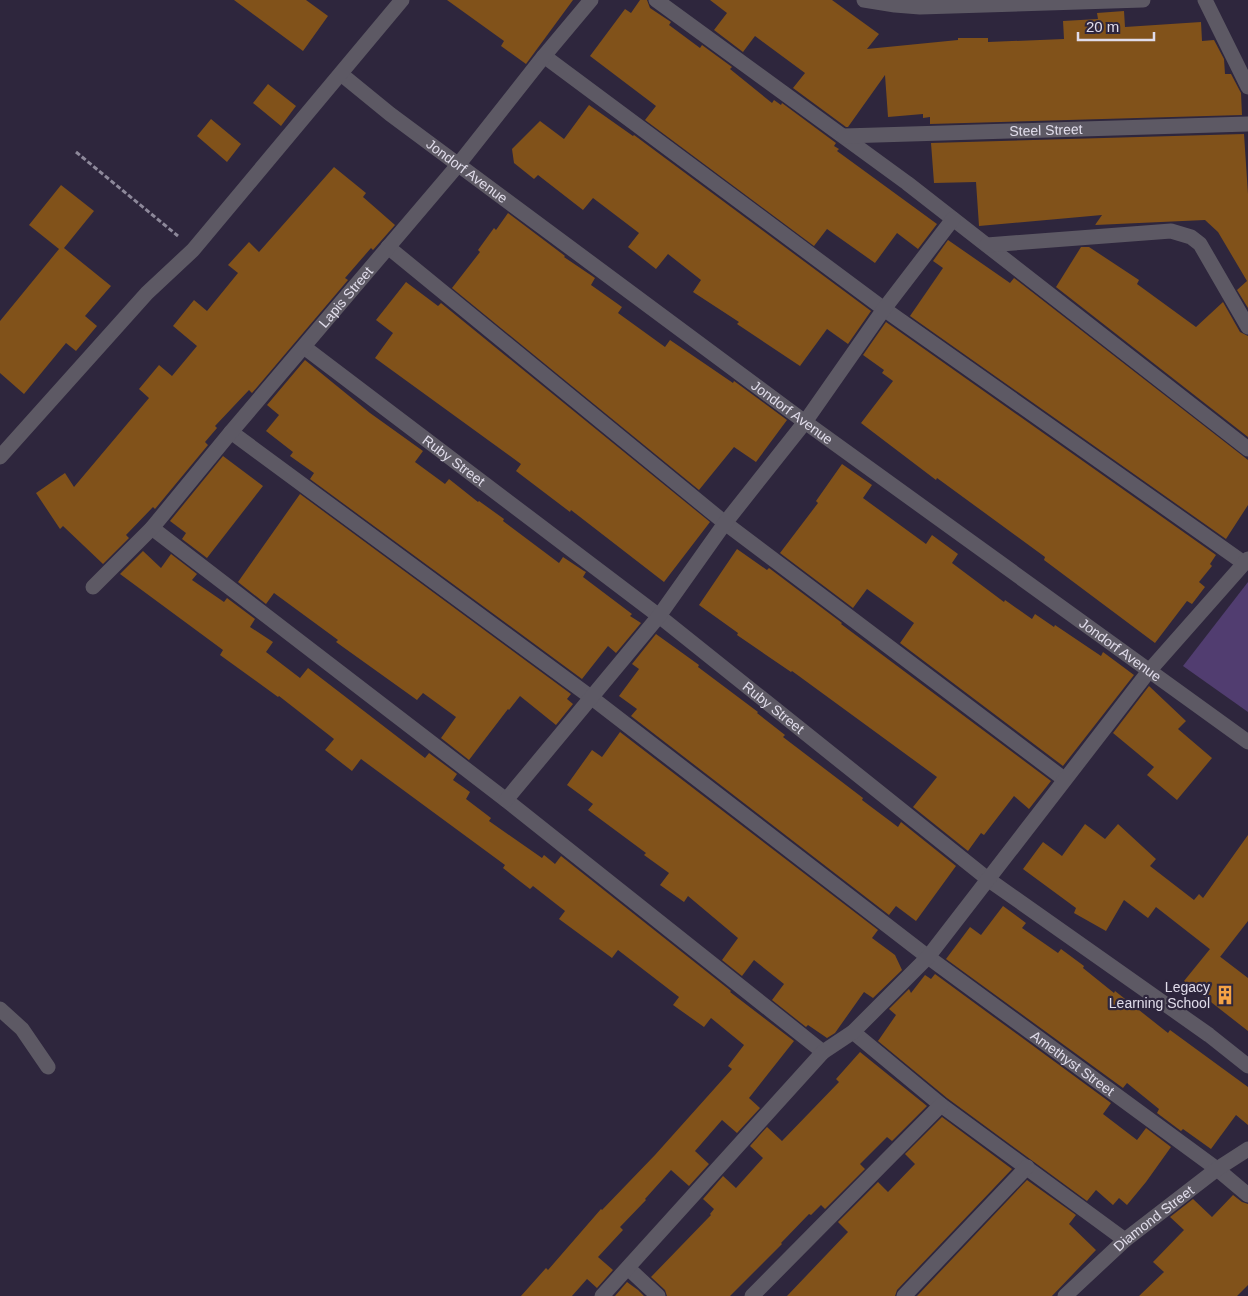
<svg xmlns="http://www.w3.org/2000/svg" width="1248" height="1296" font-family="Arial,sans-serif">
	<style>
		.green { fill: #513d70 }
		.building { fill: #81521a }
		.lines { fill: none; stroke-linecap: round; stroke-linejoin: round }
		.path { stroke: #8d889a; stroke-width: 3; stroke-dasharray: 5 2.5; stroke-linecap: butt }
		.minor { stroke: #5d5964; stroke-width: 15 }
		.labels { text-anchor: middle; stroke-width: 4.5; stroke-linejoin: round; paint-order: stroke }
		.street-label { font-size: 14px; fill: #e0dcea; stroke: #2e263d }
		.poi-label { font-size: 14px; fill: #e0dcea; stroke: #2e263d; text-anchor: end }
	</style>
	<rect width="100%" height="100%" fill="#2e263d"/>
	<path class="green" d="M1248,582V712L1183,666Z"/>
	<path class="building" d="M234,0H306L328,16L303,51Z
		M447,0H573L526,64L501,46L504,41Z
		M640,0H647L650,8L671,22L669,25L700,48L702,45L732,67L730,69L772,103L774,100L781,105L782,103L836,143L834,146L839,149L837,151L937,224L918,249L897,233L875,263L827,229L814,246L645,120L656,106L590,56L625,9L631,13Z
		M710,0H832L879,34L867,49L958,40V38H988V42L1064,39L1063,21L1098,19L1097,13L1124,11L1125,27L1201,22L1202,41L1214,40L1224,59L1225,74H1231L1241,93L1242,115L930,124V117L923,118V114L888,117L885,75L848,127H846L793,88L805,73L755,36L743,52L714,30L727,13Z
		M268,84L296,106L281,126L253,103Z
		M589,105L633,136L634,135L871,311L848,344L827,329L800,366L737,324L739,322L693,292L701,280L668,254L656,269L628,247L639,233L593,198L583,210L538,175L534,179L514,163L512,149L540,121L564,139Z
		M211,119L241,144L227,162L197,136Z
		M1244,134L1248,194V308L1237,290L1247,281L1218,232L1205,220L1095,225L1102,215L979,226L976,182L934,183L931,143Z
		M334,167L366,193L363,197L395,225L373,250L371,248L345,278L348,280L252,393L249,390L215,426L217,428L205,442L208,445L155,509L153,507L126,535L129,538L103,564L63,526L60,529L36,493L65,473L74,487L149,398L139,389L159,365L172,376L197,346L173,326L194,300L207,311L238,273L228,265L249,242L259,252Z
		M61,185L94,211L64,248L111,286L85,316L97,326L76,351L66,343L24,394L0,373V321L59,249L29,225Z
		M508,213L565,256L564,257L595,278L591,285L622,307L618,313L665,347L670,340L733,383L734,381L787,420L756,462L734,447L699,490L452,288L480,252L478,250L494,228L496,230Z
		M948,240L1010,283L1014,278L1248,460V505L1226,539L910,316L943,268L933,261Z
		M1081,247H1089L1139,280L1137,284L1196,327L1223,302L1240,332L1248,336V437L1056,287Z
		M406,282L438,306L441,303L710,522L664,582L571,510L570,512L516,471L521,464L375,358L393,333L376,320Z
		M886,322L1216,555L1210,564L1212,566L1199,582L1205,587L1192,604L1187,601L1155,643L1044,560L1045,557L937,478L936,480L861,423L893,381L882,373L884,370L863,355Z
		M305,360L370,413L423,451L415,462L445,484L449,479L478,502L479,501L504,519L503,521L559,563L563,557L584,571L586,572L583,577L632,614L630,616L641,623L616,653L608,646L582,679L310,479L314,473L290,456L293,452L266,431L279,415L267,405Z
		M223,456L263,486L207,558L182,539L186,533L170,521Z
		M842,464L872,485L863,498L926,544L932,535L958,554L952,563L1004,602L1005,600L1032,619L1035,614L1054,627L1055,625L1101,656L1103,652L1134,675L1063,766L900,643L914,623L867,589L853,608L780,553L818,503L816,501Z
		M300,494L571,694L567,699L573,704L556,725L520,696L509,710L508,709L469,760L441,738L456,717L423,693L417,700L336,642L338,640L274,593L266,604L238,582Z
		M737,549L767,570L769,568L842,623L841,624L1051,781L1029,809L1014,796L984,835L981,833L968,851L913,807L937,777L792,671L791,672L737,635L738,633L699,605Z
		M143,551L161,568L171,554L197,574L192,580L224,602L227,598L255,619L250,627L273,642L266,652L300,678L308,668L425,758L429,753L457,774L453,780L470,792L466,799L491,818L489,821L542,858L544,855L555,864L561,856L731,991L730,992L794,1041L749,1098L760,1108L737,1133L722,1120L695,1151L709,1164L689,1186L671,1170L645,1199L646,1200L620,1227L623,1230L598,1257L613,1270L597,1288L587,1279L572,1296H521L546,1268L548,1270L601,1209L602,1210L655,1155L732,1069L728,1066L744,1045L711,1018L704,1027L673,1005L679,997L618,950L612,958L559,919L565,911L533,886L530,889L503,868L505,865L361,759L352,771L325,750L334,739L279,696L278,697L220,655L223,650L120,574Z
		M656,634L699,665L698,667L758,712L757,713L785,735L783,737L863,798L862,800L898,827L901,822L956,866L916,921L896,906L889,915L631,716L637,709L619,696L639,669L632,664Z
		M1149,686L1186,721L1178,729L1212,758L1177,800L1147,775L1154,767L1113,733Z
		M620,732L878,930L872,938L895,955L902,970L873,998L864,992L835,1033L827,1038L808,1025L806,1027L772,1000L784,984L754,960L742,976L722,960L738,938L688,896L684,902L660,885L669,873L644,855L646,853L588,810L593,804L567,785L592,750L602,757Z
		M1085,824L1105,839L1118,824L1156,859L1150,866L1194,900L1199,894L1203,898L1248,835V921L1220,957L1156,907L1148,918L1124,900L1106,931L1074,913L1076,908L1023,869L1043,842L1062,856Z
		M1003,906L1026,923L1022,928L1058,953L1061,949L1084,966L1083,968L1114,993L1115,991L1168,1033L1170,1030L1248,1087V1125L1236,1115L1211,1149L1183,1129L1181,1131L1157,1113L1159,1109L1127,1083L1123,1088L946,959L970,927L981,935Z
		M1210,949L1248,978V1031L1184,981Z
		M935,974L1111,1103L1103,1114L1137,1140L1146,1128L1171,1147L1146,1182L1127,1205L1119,1198L1113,1205L1096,1190L1087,1201L947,1098L878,1041L896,1015L889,1009L909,989L911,993L925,975L931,979Z
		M860,1052L927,1106L892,1141L887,1137L860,1164L865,1169L825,1209L821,1205L811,1215L809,1214L781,1243L782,1244L730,1296H667L665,1290L651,1277L711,1215L710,1214L714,1209L703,1199L723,1176L736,1188L763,1158L750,1146L767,1127L782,1141L839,1082L836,1079Z
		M942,1117L1012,1169L897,1290L895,1296H787L848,1232L838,1222L878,1182L888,1192L915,1164L905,1154Z
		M1027,1180L1076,1215L1069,1224L1096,1250L1052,1296H917Z
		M1233,1195L1242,1202L1248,1204V1285L1237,1296H1139L1164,1272L1153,1262L1184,1230L1170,1217L1193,1199L1212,1217Z
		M627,1282L638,1290L644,1296H615Z"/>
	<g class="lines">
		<path class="path" d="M76,152L178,236"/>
		<g class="minor">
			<path d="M656,0L907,183L1248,449"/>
			<path d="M864,0L895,5L920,7L1143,0"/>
			<path d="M1205,0L1248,87"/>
			<path d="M544,56L884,309L1244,563"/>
			<path id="s1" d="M341,74L390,114L805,422L1248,742"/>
			<path id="s2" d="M844,136L1248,124"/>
			<path d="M987,245L1171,231L1191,237L1200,244L1248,327"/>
			<path d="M388,247L725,523L1064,779"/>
			<path id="s3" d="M304,347L659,616L989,880L1209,1035L1248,1066"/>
			<path id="s4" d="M231,432L592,698L928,957L1217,1169L1248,1195"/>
			<path d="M0,457L147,293L193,250L402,0"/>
			<path d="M152,528L506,800L823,1052"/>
			<path id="s5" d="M93,587L152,528L231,432L458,165L544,56L591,0"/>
			<path d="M506,800L659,616L725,523L805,422L884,309L953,219"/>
			<path d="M0,1009L22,1029L48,1067"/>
			<path d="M853,1032L941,1105L1125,1240"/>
			<path d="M628,1268L658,1296"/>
			<path d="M602,1296L823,1052L853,1032L928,957L1149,671L1248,559"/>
			<path d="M752,1296L941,1105"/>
			<path d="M904,1296L1027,1167"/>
			<path id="s6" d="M1065,1296L1125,1240L1217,1169L1248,1149"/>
		</g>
	</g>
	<defs>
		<symbol id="building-bare" viewBox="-9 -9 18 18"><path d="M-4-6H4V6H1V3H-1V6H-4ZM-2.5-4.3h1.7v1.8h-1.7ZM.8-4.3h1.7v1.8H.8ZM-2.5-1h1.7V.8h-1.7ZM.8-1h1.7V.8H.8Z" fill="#f5a345" stroke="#2e263d" stroke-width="2.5" paint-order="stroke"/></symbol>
	</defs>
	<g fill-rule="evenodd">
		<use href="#building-bare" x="1211" y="981" width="28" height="28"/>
	</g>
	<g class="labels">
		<g class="street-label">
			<text dy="5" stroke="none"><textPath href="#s2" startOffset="202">Steel Street</textPath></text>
			<text dy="5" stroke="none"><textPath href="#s1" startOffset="159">Jondorf Avenue</textPath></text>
			<text dy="5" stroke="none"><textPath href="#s5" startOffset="385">Lapis Street</textPath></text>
			<text dy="5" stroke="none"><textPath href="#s1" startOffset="564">Jondorf Avenue</textPath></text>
			<text dy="5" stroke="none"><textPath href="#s3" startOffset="188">Ruby Street</textPath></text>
			<text dy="5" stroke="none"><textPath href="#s1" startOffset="969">Jondorf Avenue</textPath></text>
			<text dy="5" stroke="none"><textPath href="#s3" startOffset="592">Ruby Street</textPath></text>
			<text dy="5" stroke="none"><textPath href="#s4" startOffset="1052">Amethyst Street</textPath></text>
			<text dy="5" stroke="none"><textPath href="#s6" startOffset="118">Diamond Street</textPath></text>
		</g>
		<g class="poi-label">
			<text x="1210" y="992">Legacy<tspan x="1210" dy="16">Learning School</tspan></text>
		</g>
	</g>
	<path d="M1078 32v8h76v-8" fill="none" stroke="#e0dcea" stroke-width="2.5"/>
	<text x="1086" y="32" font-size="15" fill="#e0dcea" stroke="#2e263d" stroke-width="4" paint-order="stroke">20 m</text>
</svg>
